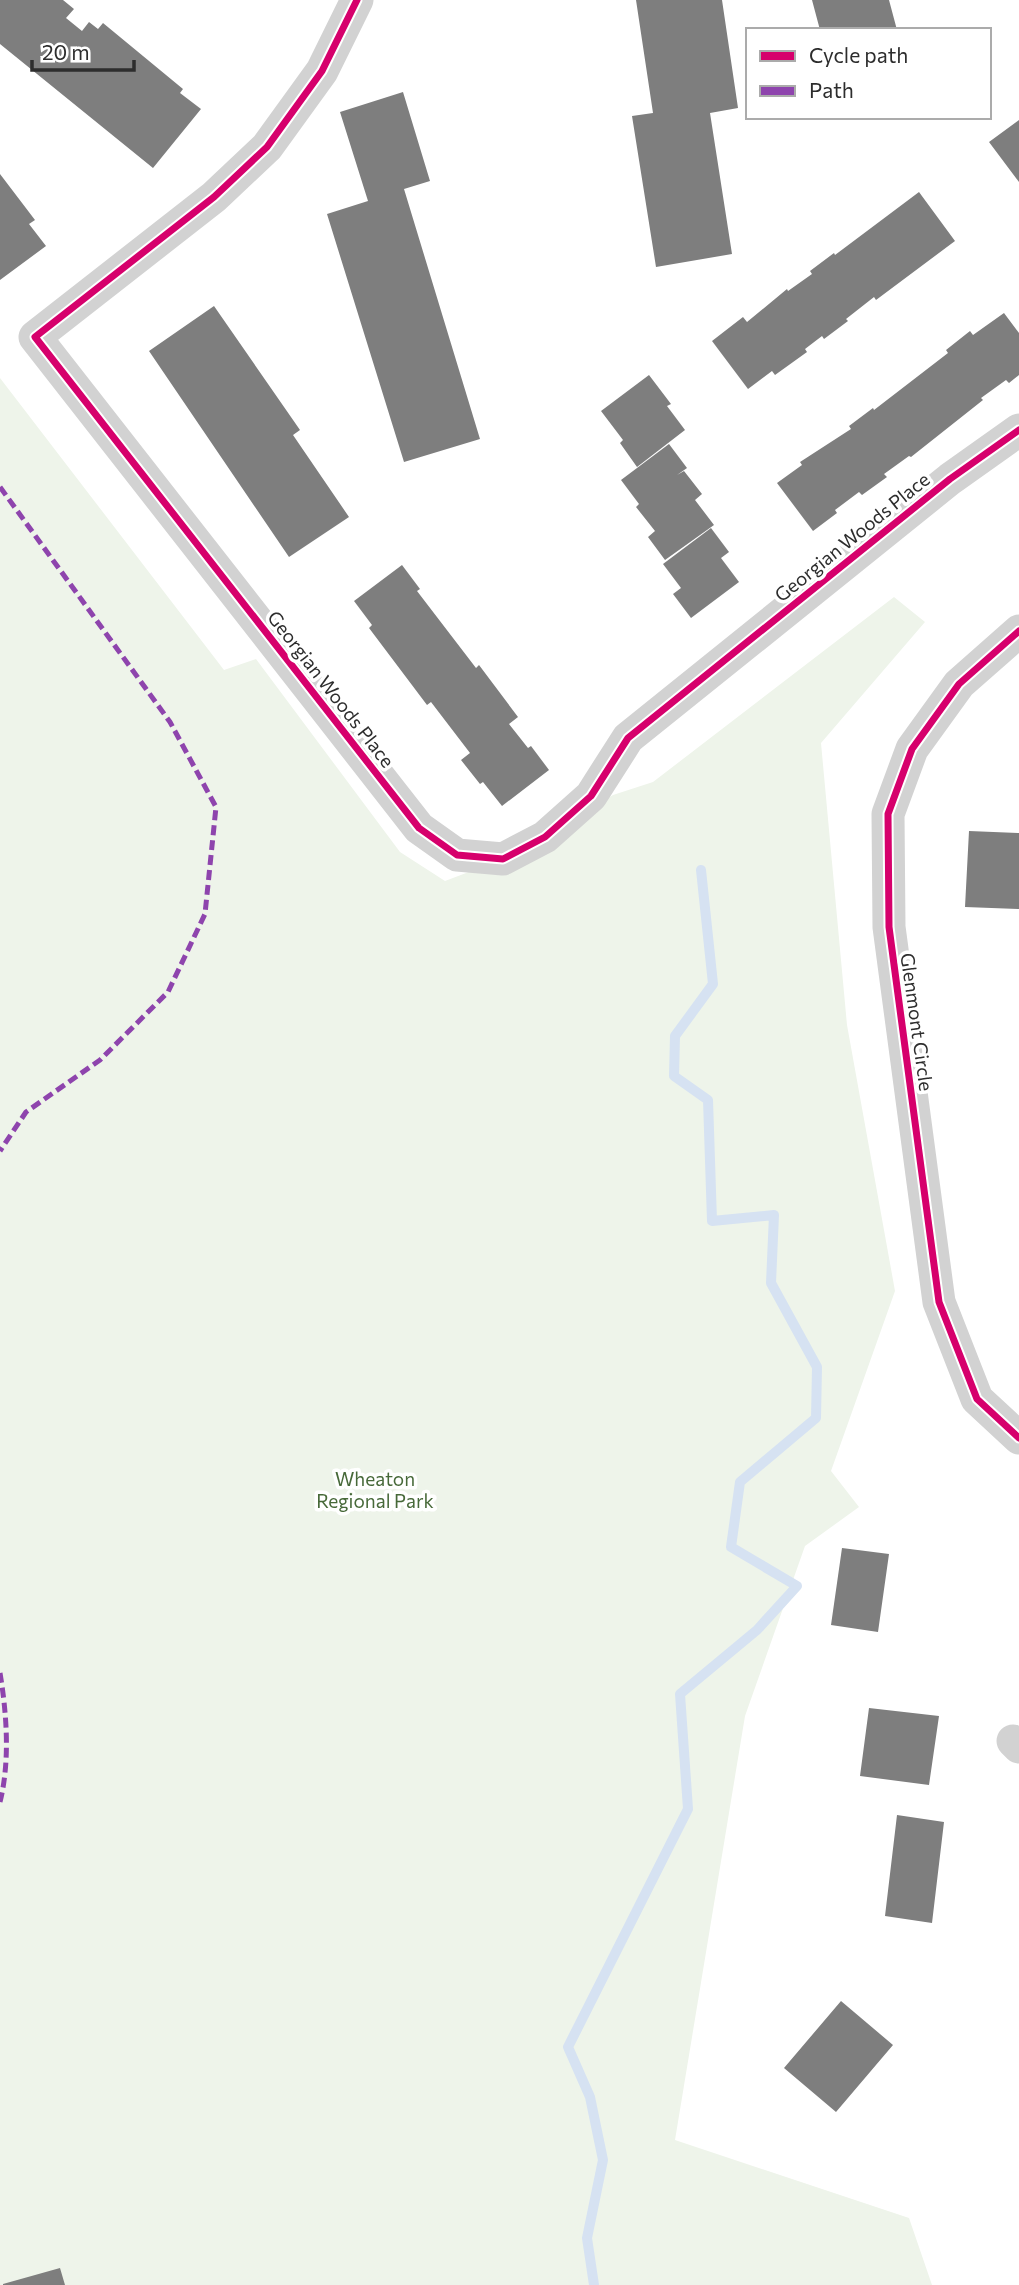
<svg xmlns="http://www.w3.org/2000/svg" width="1019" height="2285" font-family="Commissioner,sans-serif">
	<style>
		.green { fill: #eef4ea }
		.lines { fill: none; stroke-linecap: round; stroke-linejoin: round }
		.stream { stroke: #d6e2f2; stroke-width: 10 }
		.building { fill: #7e7e7e }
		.minor { stroke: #d2d2d2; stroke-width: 33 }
		.quiet { stroke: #8e44ad; stroke-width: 5; stroke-dasharray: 10 5; stroke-linecap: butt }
		.cycleway-casing { stroke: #fff; stroke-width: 11 }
		.cycleway { stroke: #d6006c; stroke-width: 7 }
		.labels { text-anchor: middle; stroke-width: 7; stroke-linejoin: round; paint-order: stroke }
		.street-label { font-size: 19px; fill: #2d2d2d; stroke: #fff }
		.park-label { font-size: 19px; fill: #476939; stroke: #fff }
	</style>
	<rect width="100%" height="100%" fill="#fff"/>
	<path class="green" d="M0,378L224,670L256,659L400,852L445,881L503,859L613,795L653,782L894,597L925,622L821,743L847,1025L895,1291L831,1471L859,1507L805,1546L745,1716L675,2140L909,2218L932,2285H0Z"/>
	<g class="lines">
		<path class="stream" d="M594,2285L587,2238L603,2160L590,2097L568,2047L688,1809L680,1694L757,1630L797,1586L731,1547L740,1482L816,1418L817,1367L771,1283L774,1215L712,1221L708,1100L674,1076L675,1036L713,984L701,870"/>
	</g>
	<path class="building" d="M0,0H63L74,9L66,18L82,31L89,22L98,29L103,23L183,89L180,93L201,109L153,168L0,44Z
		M636,0H722L738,108L710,113L732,254L656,267L632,116L653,113Z
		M812,0H889L897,30H820Z
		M403,92L430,181L404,189L480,439L404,462L327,214L368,201L340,112Z
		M1019,120V182L989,142Z
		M0,174L35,220L29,224L46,246L0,280Z
		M919,192L955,241L876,300L874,297L846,319L848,321L824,339L822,336L805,349L807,352L775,375L772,371L748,389L712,341L743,317L747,322L787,289L788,291L812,274L810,271L834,253L835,255Z
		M214,306L300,430L293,435L349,517L289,557L149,351Z
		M1004,313L1019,333V375L1009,383L1006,380L981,398L983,400L911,457L909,456L884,474L887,477L862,495L859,492L835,510L837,513L813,531L777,483L802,465L800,462L851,429L849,426L873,408L874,410L948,353L946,350L970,331L973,335Z
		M649,375L671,404L667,406L685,430L637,467L620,443L623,440L601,411Z
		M669,444L687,468L677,475L684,471L702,494L695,500L714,525L665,560L648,537L655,531L636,507L639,504L621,480Z
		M711,528L729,552L721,558L739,582L691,618L673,594L681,588L663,564Z
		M402,565L420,589L417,591L476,668L479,665L518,717L509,724L528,748L531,746L549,770L502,806L483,782L480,784L461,760L470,753L431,702L427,705L369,628L372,625L354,601Z
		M969,831L1019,833V909L965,907Z
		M842,1548L889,1554L878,1632L831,1625Z
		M869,1708L939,1716L929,1785L860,1776Z
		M897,1815L944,1822L932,1923L885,1916Z
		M841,2001L893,2045L836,2112L784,2068Z
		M60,2268L65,2285H3V2284Z"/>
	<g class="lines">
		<path class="minor" d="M357,0L322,71L267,147L214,197L35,337L419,828L457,855L503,859L545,837L591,796L628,738L950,479L1019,430
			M1019,631L959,684L912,749L888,814L889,927L939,1302L977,1399L1019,1438
			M1013,1741L1019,1747"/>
		<path class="quiet" d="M0,487L170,722L216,807L205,914L168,992L100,1060L26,1112L0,1151
			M0,1673C7,1715 10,1762 0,1802"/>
		<defs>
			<path id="cycleway" d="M357,0L322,71L267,147L214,197L35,337L419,828L457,855L503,859L545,837L591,796L628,738L950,479L1019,430
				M1019,631L959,684L912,749L888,814L889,927L939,1302L977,1399L1019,1438"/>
		</defs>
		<use href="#cycleway" class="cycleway-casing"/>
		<use href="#cycleway" class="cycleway"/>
	</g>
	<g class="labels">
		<g class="street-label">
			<text transform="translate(852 537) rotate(-39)" y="7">Georgian Woods Place</text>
			<text transform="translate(331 689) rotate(52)" y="7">Georgian Woods Place</text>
			<text transform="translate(917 1022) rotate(82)" y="7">Glenmont Circle</text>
		</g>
		<g class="park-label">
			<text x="375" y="1486">Wheaton<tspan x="375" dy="22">Regional Park</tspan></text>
		</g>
	</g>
	<rect x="746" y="28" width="245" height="91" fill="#ffffff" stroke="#ababab" stroke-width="2"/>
	<rect x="760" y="51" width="35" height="10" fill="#d6006c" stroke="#ababab" stroke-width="2"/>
	<text x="809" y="63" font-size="21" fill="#2d2d2d">Cycle path</text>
	<rect x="760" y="86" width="35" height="10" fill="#8e44ad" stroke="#ababab" stroke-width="2"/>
	<text x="809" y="98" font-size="21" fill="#2d2d2d">Path</text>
	<path d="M32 60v10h102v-10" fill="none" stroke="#2d2d2d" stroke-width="3.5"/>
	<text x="42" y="60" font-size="21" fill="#2d2d2d" stroke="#ffffff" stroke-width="5" paint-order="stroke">20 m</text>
</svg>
